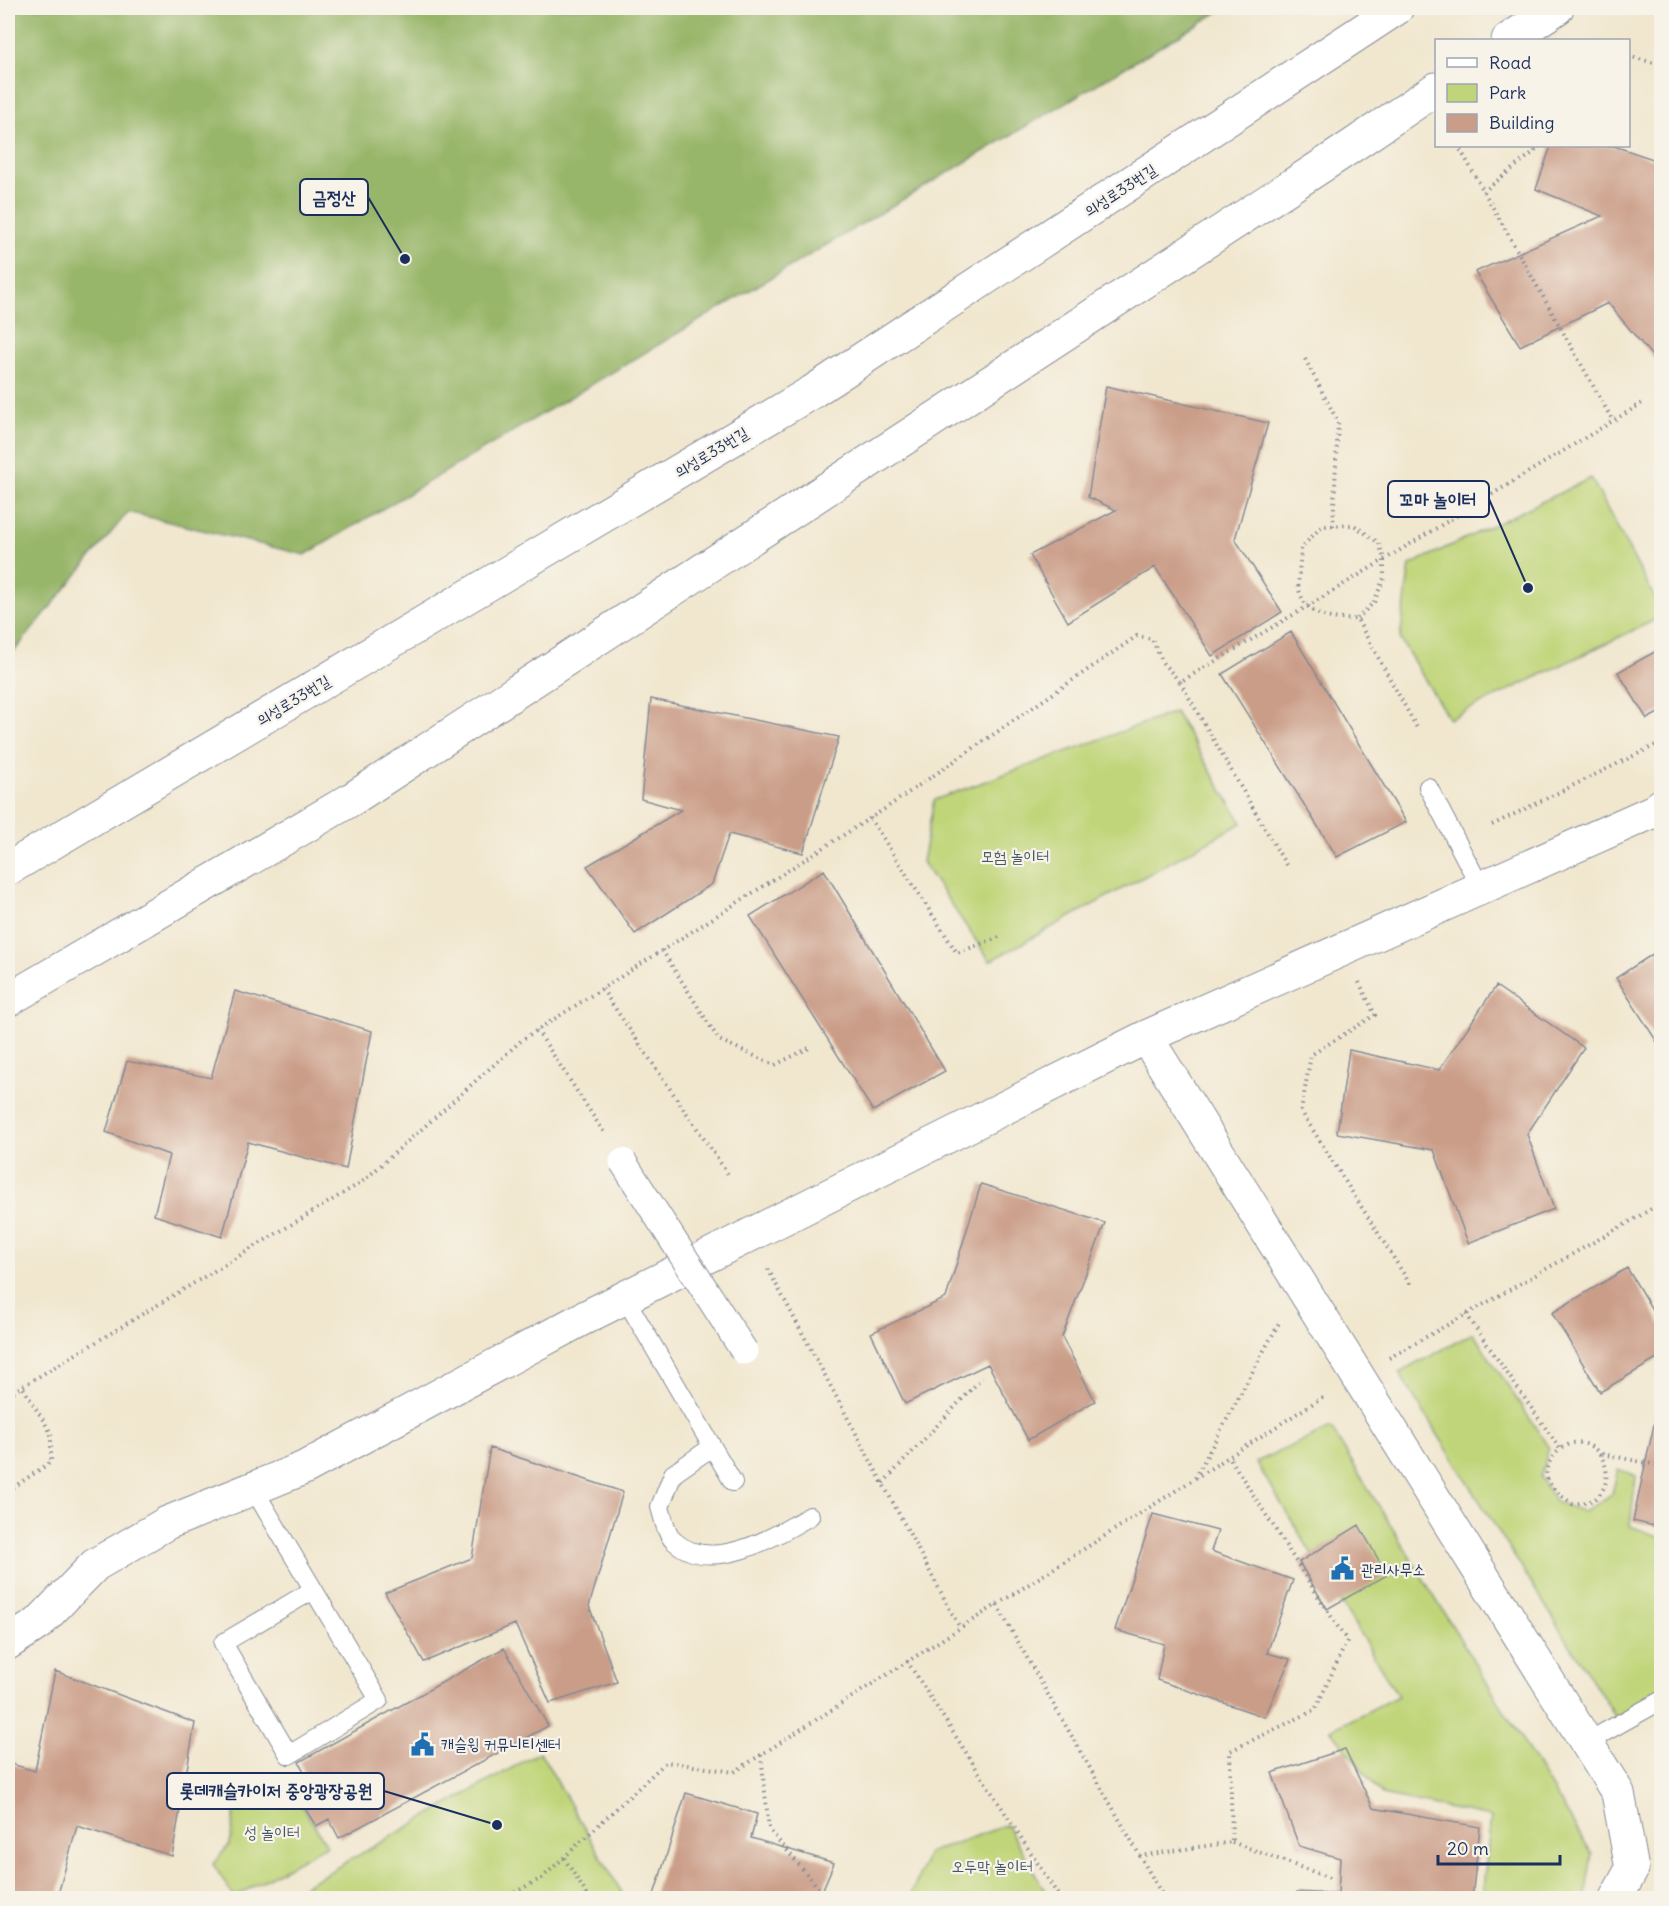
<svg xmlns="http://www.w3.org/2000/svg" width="1669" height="1906" font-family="Delius,'Poor Story',sans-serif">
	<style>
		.green { fill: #c0d579; stroke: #6e826c; stroke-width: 1.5 }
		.forest { fill: #98b669; stroke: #5a7264; stroke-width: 1.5 }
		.building { fill: #ca9d88 }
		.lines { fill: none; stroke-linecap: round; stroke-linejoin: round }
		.service-casing { stroke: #868b96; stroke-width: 20 }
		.minor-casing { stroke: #868b96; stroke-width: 35 }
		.path { stroke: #868b96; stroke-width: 4; stroke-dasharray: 1.5 4.5; stroke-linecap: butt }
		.service { stroke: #fff; stroke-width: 18 }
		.minor { stroke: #fff; stroke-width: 33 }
		.pedestrian-bridge-casing { stroke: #868b96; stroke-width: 29; stroke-linecap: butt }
		.pedestrian-bridge { stroke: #fff; stroke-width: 27 }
		.labels { text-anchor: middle; stroke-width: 4.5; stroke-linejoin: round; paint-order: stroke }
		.street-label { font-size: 16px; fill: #1b2f5e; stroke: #f7f3e8 }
		.park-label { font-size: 16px; fill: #445865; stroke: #f7f3e8 }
		.poi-label { font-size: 16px; fill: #1b2f5e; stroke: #f7f3e8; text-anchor: start }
		.leader { fill: none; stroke: #1b2f5e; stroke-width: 2 }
		.callout-dot { fill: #1b2f5e; stroke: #f7f3e8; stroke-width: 2 }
		.callout { fill: #f7f3e8; stroke: #1b2f5e; stroke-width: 2 }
		.callout-label { font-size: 18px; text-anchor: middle; font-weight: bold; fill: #1b2f5e }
	</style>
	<rect width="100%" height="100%" fill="#f7f3e8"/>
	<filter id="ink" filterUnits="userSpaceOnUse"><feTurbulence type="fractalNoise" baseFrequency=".0167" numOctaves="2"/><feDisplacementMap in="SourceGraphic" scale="12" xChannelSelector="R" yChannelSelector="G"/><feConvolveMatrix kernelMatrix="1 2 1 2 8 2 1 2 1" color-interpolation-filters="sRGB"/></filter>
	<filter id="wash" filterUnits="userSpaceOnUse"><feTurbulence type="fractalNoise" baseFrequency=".008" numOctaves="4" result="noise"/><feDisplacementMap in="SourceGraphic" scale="24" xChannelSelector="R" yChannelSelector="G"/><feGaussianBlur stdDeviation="1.35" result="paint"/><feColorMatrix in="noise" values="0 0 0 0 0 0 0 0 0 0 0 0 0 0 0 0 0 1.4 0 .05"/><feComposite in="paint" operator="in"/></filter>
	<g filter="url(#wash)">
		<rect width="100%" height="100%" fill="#f1e7cf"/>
		<path class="green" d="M1591,478L1661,610V617L1449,719L1400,639L1410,565Z
			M1175,712L1242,823L990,961L922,862L934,800Z
			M1473,1333L1549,1448L1540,1477L1556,1502L1584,1512L1612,1494L1618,1469L1636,1476L1630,1526L1661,1537V1692L1616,1718L1399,1373Z
			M1331,1428L1592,1854L1585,1898H1482L1491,1817L1382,1795L1331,1730L1398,1696L1256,1462Z
			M540,1752L625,1898H283Z
			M283,1778L327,1845L234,1897L213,1864L230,1844L235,1809Z
			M1007,1825L1049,1898H910L928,1853Z"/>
		<path class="forest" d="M8,8H1225L305,555L128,512L8,659Z"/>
		<g id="blocks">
			<path class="building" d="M1551,146H1614L1662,162V368L1608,303L1520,346L1475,272L1602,216L1536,189Z
				M1106,386L1268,423L1235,539L1282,612L1212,656L1155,567L1068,622L1030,555L1116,510L1088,497Z
				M1291,632L1406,822L1337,857L1222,674Z
				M1662,648V711L1647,719L1618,672Z
				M651,699L839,737L803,853L729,834L712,884L635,934L587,866L681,810L641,799Z
				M824,870L945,1071L873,1111L750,916Z
				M1662,948V1043L1659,1045L1616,978Z
				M1496,986L1584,1048L1527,1134L1554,1209L1468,1243L1434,1150L1337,1133L1349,1050L1439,1070Z
				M235,991L372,1031L346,1169L248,1142L222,1237L154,1215L169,1155L106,1132L127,1061L211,1078Z
				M981,1184L1105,1223L1062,1337L1095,1401L1028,1440L988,1364L905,1404L871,1333L946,1298Z
				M1627,1268L1662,1326V1356L1600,1392L1552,1313Z
				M1658,1406L1662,1407V1528L1633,1521Z
				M490,1448L623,1492L589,1606L617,1682L550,1703L515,1624L424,1662L385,1593L472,1558Z
				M1153,1514L1218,1531L1211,1551L1293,1580L1267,1653L1290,1659L1265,1717L1157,1680L1164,1644L1115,1630Z
				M1359,1525L1387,1575L1327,1609L1299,1562Z
				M504,1648L548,1726L339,1838L329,1819L316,1826L299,1799L314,1790L299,1762Z
				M55,1671L195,1723L172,1856L77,1826L57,1898H8V1763L35,1771Z
				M1345,1749L1373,1808L1480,1827L1472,1898H1293L1297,1892L1338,1894L1340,1858L1299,1846L1272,1773Z
				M686,1793L757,1814L751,1838L834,1863L819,1898H653Z"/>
		</g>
	</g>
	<g filter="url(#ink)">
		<use href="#blocks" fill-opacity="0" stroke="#868b96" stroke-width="1.5"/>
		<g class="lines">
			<defs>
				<path id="service" d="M1428,787L1481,888
					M625,1298L733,1482
					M712,1447L673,1474L660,1507C663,1517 666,1534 674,1541C711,1575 775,1537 810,1516
					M253,1488L379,1700L289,1755L223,1643L313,1590
					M1587,1742L1662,1700"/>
				<path id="minor" d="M1508,40L1557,8
					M8,869L812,392L1397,8
					M8,1000L352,799L1340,154L1436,89
					M1146,1037L1618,1793L1632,1869L1616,1898
					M8,1643L39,1623L95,1565L167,1523L304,1468L582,1319L1146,1037L1654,811L1662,805"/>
			</defs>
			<use href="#service" class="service-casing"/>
			<use href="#minor" class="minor-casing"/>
			<path class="path" d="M1628,56L1662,65
				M1464,146L1460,149L1613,421
				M1483,192L1535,151L1532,146
				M1305,359L1338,422L1333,526
				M1357,619L1374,602L1384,578V559L1379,543L1354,525L1322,526L1301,548C1301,559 1297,580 1299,590C1307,618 1333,620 1357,619L1417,728
				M1180,682L1286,865
				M870,818L957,953L1002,936
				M1492,825L1662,742
				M662,950L719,1040L775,1065L809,1048
				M1359,982L1375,1015L1311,1055L1301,1111L1412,1287
				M602,989L730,1177
				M537,1030L605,1134
				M1662,1137V1197
				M768,1269L960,1628
				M1466,1314L1560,1449C1534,1475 1549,1487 1573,1504C1580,1503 1591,1502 1596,1498C1618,1479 1603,1439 1573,1443C1569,1444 1564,1447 1560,1449
				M1389,1358L1638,1217L1662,1202
				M8,1395L362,1182L523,1039L886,808L1137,636L1152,639L1163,663L1180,682L1308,606L1644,402
				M1602,1454L1662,1466
				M1195,1478L1280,1321
				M883,1483L982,1378
				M8,1491L51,1462V1433L22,1386
				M997,1605L1164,1898
				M907,1661L1060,1898
				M761,1755L769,1829L827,1898
				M1232,1842L1330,1878
				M1139,1856L1232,1842L1230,1751L1315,1710L1347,1641L1229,1457
				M564,1858L589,1898
				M504,1898L542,1878L666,1762L734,1772L1326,1395"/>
			<use href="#service" class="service"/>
			<use href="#minor" class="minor"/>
			<defs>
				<path id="pedestrian-bridge" d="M623,1162L744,1351"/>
			</defs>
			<use href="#pedestrian-bridge" class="pedestrian-bridge-casing"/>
			<use href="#pedestrian-bridge" class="pedestrian-bridge"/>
		</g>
	</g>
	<defs>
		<symbol id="civic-bare" viewBox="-9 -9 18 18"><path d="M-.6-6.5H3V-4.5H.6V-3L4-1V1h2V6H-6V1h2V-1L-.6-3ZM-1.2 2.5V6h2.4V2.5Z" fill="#1f6fb2" stroke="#f7f3e8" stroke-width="2.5" paint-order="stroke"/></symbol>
	</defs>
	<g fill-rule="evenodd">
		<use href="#civic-bare" x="1326" y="1552" width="33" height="33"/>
		<use href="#civic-bare" x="406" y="1728" width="33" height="33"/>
	</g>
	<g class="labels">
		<g class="street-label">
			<text transform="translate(1120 190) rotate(-33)" y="6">의성로33번길</text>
			<text transform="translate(711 452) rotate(-31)" y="6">의성로33번길</text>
			<text transform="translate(293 700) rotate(-31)" y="6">의성로33번길</text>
		</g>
		<g class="park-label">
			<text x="1015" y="862">모험 놀이터</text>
			<text x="272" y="1838">성 놀이터</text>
			<text x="992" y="1872">오두막 놀이터</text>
		</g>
		<g class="poi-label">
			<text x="1361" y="1575">관리사무소</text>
			<text x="441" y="1750">캐슬윙 커뮤니티센터</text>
		</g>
	</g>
	<path class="leader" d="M405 259L368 197M1528 588L1489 499M497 1825L384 1791"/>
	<g class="callout-dot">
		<circle cx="405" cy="259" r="6"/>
		<circle cx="1528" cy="588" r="6"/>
		<circle cx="497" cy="1825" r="6"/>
	</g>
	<g class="callout">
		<rect x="300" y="179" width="68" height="36" rx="6"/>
		<rect x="1388" y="481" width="101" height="36" rx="6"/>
		<rect x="167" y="1773" width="217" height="36" rx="6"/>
	</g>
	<g class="callout-label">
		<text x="334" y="204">금정산</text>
		<text x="1438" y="506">꼬마 놀이터</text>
		<text x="276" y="1797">롯데캐슬카이저 중앙광장공원</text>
	</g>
	<rect width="1669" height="1906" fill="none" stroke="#f7f3e8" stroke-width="30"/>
	<rect x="1435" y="39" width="195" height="108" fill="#f7f3e8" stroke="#9fa5b1" stroke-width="1.5"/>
	<rect x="1447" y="58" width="30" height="9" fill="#ffffff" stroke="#9fa5b1" stroke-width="1.5"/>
	<text x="1489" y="69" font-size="18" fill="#1b2f5e">Road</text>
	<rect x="1447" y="84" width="30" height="18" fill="#c0d579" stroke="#9fa5b1" stroke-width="1.5"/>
	<text x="1489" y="99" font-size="18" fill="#1b2f5e">Park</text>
	<rect x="1447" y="114" width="30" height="18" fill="#ca9d88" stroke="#9fa5b1" stroke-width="1.5"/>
	<text x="1489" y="129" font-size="18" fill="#1b2f5e">Building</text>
	<path d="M1438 1855v9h122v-9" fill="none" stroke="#1b2f5e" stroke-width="3"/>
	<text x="1447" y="1855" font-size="18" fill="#1b2f5e" stroke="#f7f3e8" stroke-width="4.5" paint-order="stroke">20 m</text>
</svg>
